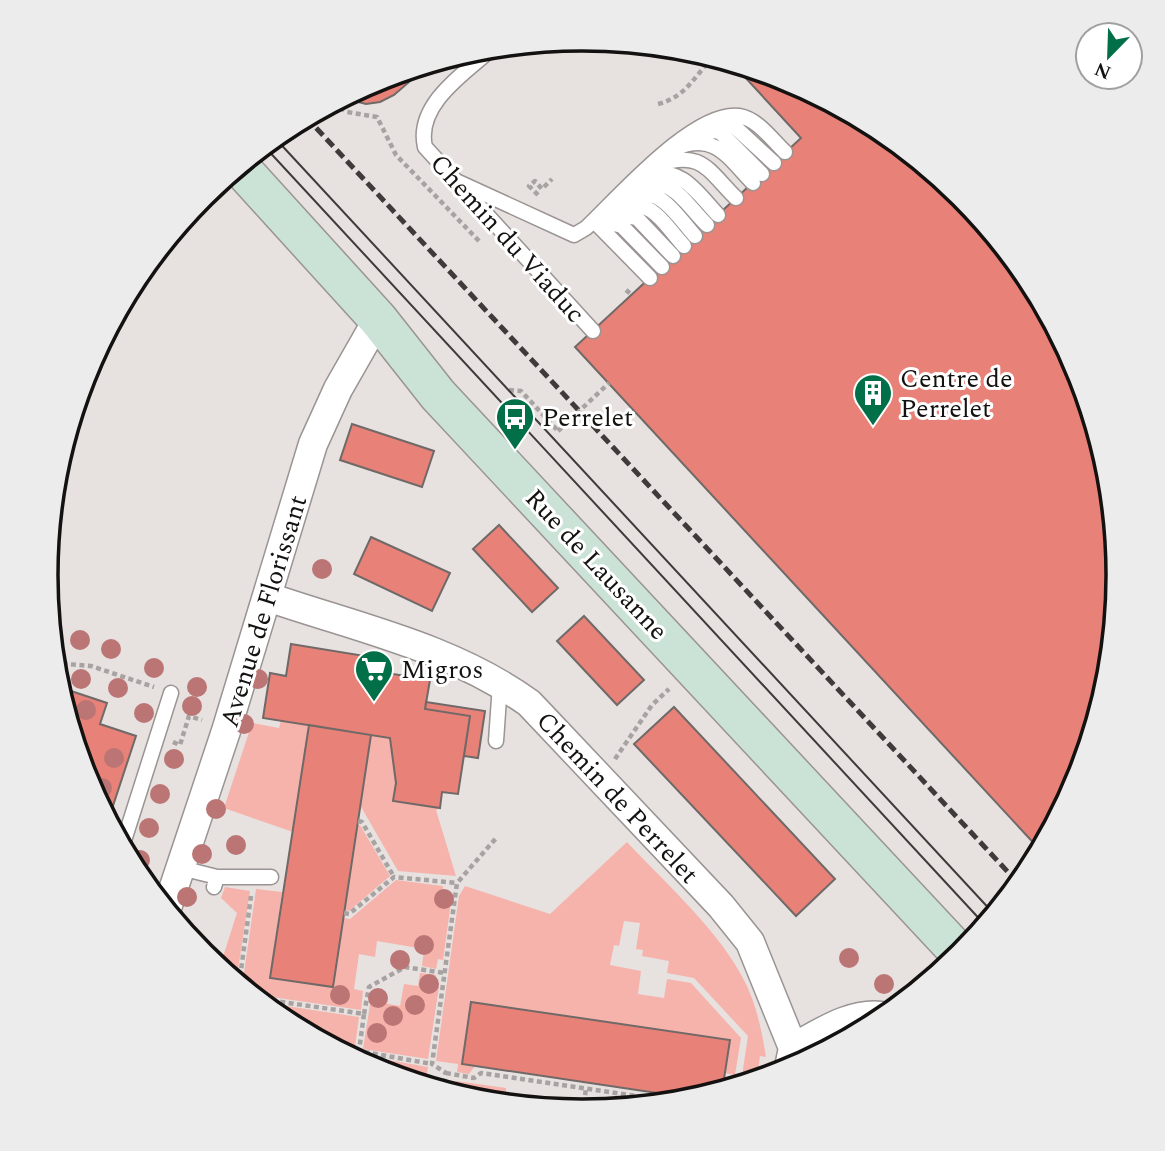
<svg xmlns="http://www.w3.org/2000/svg" width="1165" height="1151" font-family="Spectral,serif">
	<style>
		.green { fill: #f6b3ab }
		.building { fill: #e88177; stroke: #6f6968; stroke-width: 2 }
		.lines { fill: none; stroke-linecap: round; stroke-linejoin: round }
		.lane-casing { stroke: #9a9493; stroke-width: 17 }
		.street-casing { stroke: #9a9493; stroke-width: 31 }
		.secondary-casing { stroke: #9a9493; stroke-width: 41 }
		.path { stroke: #a7a3a2; stroke-width: 4.5; stroke-dasharray: 5 3.5; stroke-linecap: butt }
		.lane { stroke: #fff; stroke-width: 14 }
		.street { stroke: #fff; stroke-width: 28 }
		.secondary { stroke: #cbe3d7; stroke-width: 38 }
		.tram { stroke: #3e3b3a; stroke-width: 2 }
		.rail { stroke: #3e3b3a; stroke-width: 5; stroke-dasharray: 10 5; stroke-linecap: butt }
		.path-bridge { stroke: #a7a3a2; stroke-width: 4.5; stroke-dasharray: 5 3.5; stroke-linecap: butt }
		.tree { fill: #bb7575 }
		.labels { text-anchor: middle; stroke-width: 6; stroke-linejoin: round; paint-order: stroke }
		.street-label { font-size: 26px; fill: #141211; stroke: #fff }
		.poi-label { font-size: 26px; fill: #141211; stroke: #fff; text-anchor: start }
		.rim { fill: none; stroke: #141211; stroke-width: 3.5 }
	</style>
	<rect width="100%" height="100%" fill="#e7e1e0"/>
	<path class="green" d="M281,720L309,725L293,832L224,808L252,723L279,728Z
		M371,735L390,738L396,783L393,800L440,808L436,810L456,876L398,871L360,805Z
		M357,825H360L390,876L349,911L344,910Z
		M627,842C666,884 721,932 746,984C757,1007 762,1032 766,1057L760,1056L757,1078L742,1076L748,1036L694,978L667,973L669,961L642,956L643,950L636,949L640,923L624,921L619,946L614,945L610,965L641,971L638,994L664,998L667,979L691,983L741,1038L735,1075L725,1073L730,1040L472,1002L462,1064L475,1066L469,1074L457,1072L458,1064L436,1061L459,896L465,886L550,914Z
		M396,880L443,886V893L452,895L443,960L438,959L436,969L422,966L424,949L377,941L375,957L359,954L354,989L363,991L361,1010L250,994L242,987L256,889L282,892L270,977L333,987L343,918L350,919Z
		M225,887L250,891L236,983L219,969L237,913L221,898Z
		M420,973L436,975L435,986L439,987L428,1059L363,1049L372,992L379,993L378,1002L400,1006L404,984L418,986Z
		M260,1002L359,1017L354,1054L428,1067L425,1086C366,1068 308,1042 260,1002Z
		M456,1081L506,1088V1096L580,1106L579,1112L477,1102L448,1093H455Z"/>
	<path class="building" d="M731,62L788,80L881,129L962,196L1029,277L1079,370L1109,471L1119,576L1109,681L1078,781L1041,851L575,347L801,138Z
		M431,63L394,95L380,102L366,104L342,98L377,79Z
		M352,424L434,451L422,487L340,460Z
		M499,525L558,588L532,612L473,549Z
		M371,537L450,573L432,611L354,574Z
		M584,616L644,680L617,705L557,641Z
		M291,644L377,658L375,671L430,680L425,709L470,716L458,794L442,792L440,808L393,801L396,783L390,738L263,718L270,673L286,676Z
		M65,689L107,703L100,724L136,736L108,821L86,781L61,699Z
		M426,702L485,711L478,758L464,756L470,716L425,709Z
		M674,707L835,879L796,916L634,744Z
		M309,725L371,735L333,987L270,978Z
		M471,1002L730,1040L722,1092L697,1099L462,1064Z"/>
	<g class="lines">
		<defs>
			<path id="lane" d="M494,47C466,72 415,104 425,147L593,331
				M717,120L735,127L774,163
				M694,136L714,131L720,132L762,174
				M674,149C714,131 727,156 753,183
				M656,165C702,150 706,168 736,198
				M649,175C682,166 698,194 718,215
				M454,180L574,235L586,228C618,198 694,110 739,116C758,119 772,140 785,152
				M633,188C673,174 681,199 707,225
				M631,195C661,186 677,216 695,236
				M620,205C655,201 662,222 684,246
				M608,213L637,218L673,256
				M598,220L622,226L662,267
				M594,221L650,278
				M496,741L500,684
				M122,847L171,693
				M181,868L217,877L214,887
				M217,877H271"/>
			<path id="street" d="M268,597C358,628 451,647 529,703L721,906L750,942L793,1048
				M166,911L226,731L313,444L338,389L378,319
				M793,1048C820,1033 855,1009 887,1017
				M788,1072L793,1048"/>
			<path id="secondary" d="M239,166L378,319L438,395L962,956"/>
		</defs>
		<use href="#lane" class="lane-casing"/>
		<use href="#street" class="street-casing"/>
		<use href="#secondary" class="secondary-casing"/>
		<path class="path" d="M333,103L347,112L377,117L396,155L479,241
			M658,104C687,97 695,74 714,57
			M538,195L529,186L535,181L542,189L552,179
			M626,290L632,295
			M509,390L521,391L558,431
			M54,663L91,666L154,687
			M173,742L180,745L189,716L202,720
			M615,759L652,705L669,689
			M358,821L362,822L394,877
			M344,913L349,914L394,877L457,883
			M239,985L251,896
			M255,998L364,1014L359,1051L432,1064
			M364,1014L369,987L405,967L444,973
			M446,1073L474,1078L481,1073L683,1103
			M443,1092L446,1073L432,1064L457,883L497,837
			M583,1112L586,1088"/>
		<use href="#lane" class="lane"/>
		<use href="#street" class="street"/>
		<use href="#secondary" class="secondary"/>
		<path class="tram" d="M274,137L995,915
			M264,146L986,926"/>
		<path class="rail" d="M306,117L1020,885"/>
		<path class="path-bridge" d="M558,431L609,383"/>
	</g>
	<g class="tree">
		<circle cx="322" cy="569" r="10"/>
		<circle cx="80" cy="640" r="10"/>
		<circle cx="111" cy="649" r="10"/>
		<circle cx="154" cy="668" r="10"/>
		<circle cx="81" cy="679" r="10"/>
		<circle cx="258" cy="679" r="10"/>
		<circle cx="197" cy="687" r="10"/>
		<circle cx="118" cy="688" r="10"/>
		<circle cx="192" cy="706" r="10"/>
		<circle cx="86" cy="710" r="10"/>
		<circle cx="144" cy="713" r="10"/>
		<circle cx="244" cy="724" r="10"/>
		<circle cx="114" cy="758" r="10"/>
		<circle cx="174" cy="759" r="10"/>
		<circle cx="102" cy="788" r="10"/>
		<circle cx="160" cy="794" r="10"/>
		<circle cx="216" cy="809" r="10"/>
		<circle cx="149" cy="828" r="10"/>
		<circle cx="236" cy="845" r="10"/>
		<circle cx="202" cy="854" r="10"/>
		<circle cx="140" cy="860" r="10"/>
		<circle cx="187" cy="897" r="10"/>
		<circle cx="444" cy="899" r="10"/>
		<circle cx="424" cy="945" r="10"/>
		<circle cx="849" cy="958" r="10"/>
		<circle cx="400" cy="960" r="10"/>
		<circle cx="429" cy="984" r="10"/>
		<circle cx="884" cy="984" r="10"/>
		<circle cx="340" cy="995" r="10"/>
		<circle cx="378" cy="998" r="10"/>
		<circle cx="415" cy="1005" r="10"/>
		<circle cx="393" cy="1016" r="10"/>
		<circle cx="377" cy="1033" r="10"/>
	</g>
	<defs>
		<symbol id="building-pin" viewBox="-11 -11 22 30"><path d="M0 17L-7.5 6A9.5 9.5 0 1 1 7.5 6Z" fill="#016f47" stroke="#fff"/><path d="M-4-6H4V6H1V3H-1V6H-4ZM-2.5-4.3h1.7v1.8h-1.7ZM.8-4.3h1.7v1.8H.8ZM-2.5-1h1.7V.8h-1.7ZM.8-1h1.7V.8H.8Z" fill="#fff"/></symbol>
		<symbol id="bus-pin" viewBox="-11 -11 22 30"><path d="M0 17L-7.5 6A9.5 9.5 0 1 1 7.5 6Z" fill="#016f47" stroke="#fff"/><path d="M-5-6H5V4H4V6H2V4H-2V6H-4V4H-5ZM-3.5-4V0h7V-4ZM-3.5 1.2v1.5H-2V1.2ZM2 1.2v1.5H3.5V1.2Z" fill="#fff"/></symbol>
		<symbol id="supermarket-pin" viewBox="-11 -11 22 30"><path d="M0 17L-7.5 6A9.5 9.5 0 1 1 7.5 6Z" fill="#016f47" stroke="#fff"/><path d="M-6-5.5h2.5l.6 2H6L4.5 2H-2.5L-4.4-4H-6ZM-1.5 3.2a1.3 1.3 0 1 0 .1 0ZM3 3.2a1.3 1.3 0 1 0 .1 0Z" fill="#fff"/></symbol>
	</defs>
	<g fill-rule="evenodd">
		<use href="#building-pin" x="851" y="371" width="44" height="60"/>
		<use href="#bus-pin" x="493" y="395" width="44" height="60"/>
		<use href="#supermarket-pin" x="352" y="647" width="44" height="60"/>
	</g>
	<g class="labels">
		<g class="street-label">
			<text transform="translate(508 238) rotate(48)" y="9">Chemin du Viaduc</text>
			<text transform="translate(597 564) rotate(47)" y="9">Rue de Lausanne</text>
			<text transform="translate(263 611) rotate(-73)" y="9">Avenue de Florissant</text>
			<text transform="translate(618 797) rotate(47)" y="9">Chemin de Perrelet</text>
		</g>
		<g class="poi-label">
			<text x="900" y="387">Centre de<tspan x="900" dy="30">Perrelet</tspan></text>
			<text x="542" y="426">Perrelet</text>
			<text x="401" y="678">Migros</text>
		</g>
	</g>
	<path d="M0 0H1165V1151H0ZM58 575a524 524 0 1 1 1048 0a524 524 0 1 1-1048 0Z" fill="#ececec" fill-rule="evenodd"/>
	<path class="rim" d="M58 575a524 524 0 1 1 1048 0a524 524 0 1 1-1048 0Z"/>
	<g transform="translate(1109 56) rotate(203)"><circle r="33" fill="#ffffff" stroke="#a1a0a0" stroke-width="2"/>
	<path d="M0-5L12 26L0 18L-12 26Z" fill="#016f47"/>
	<text y="-10" font-size="19" font-weight="bold" text-anchor="middle" fill="#141211">N</text>
	</g>
</svg>
